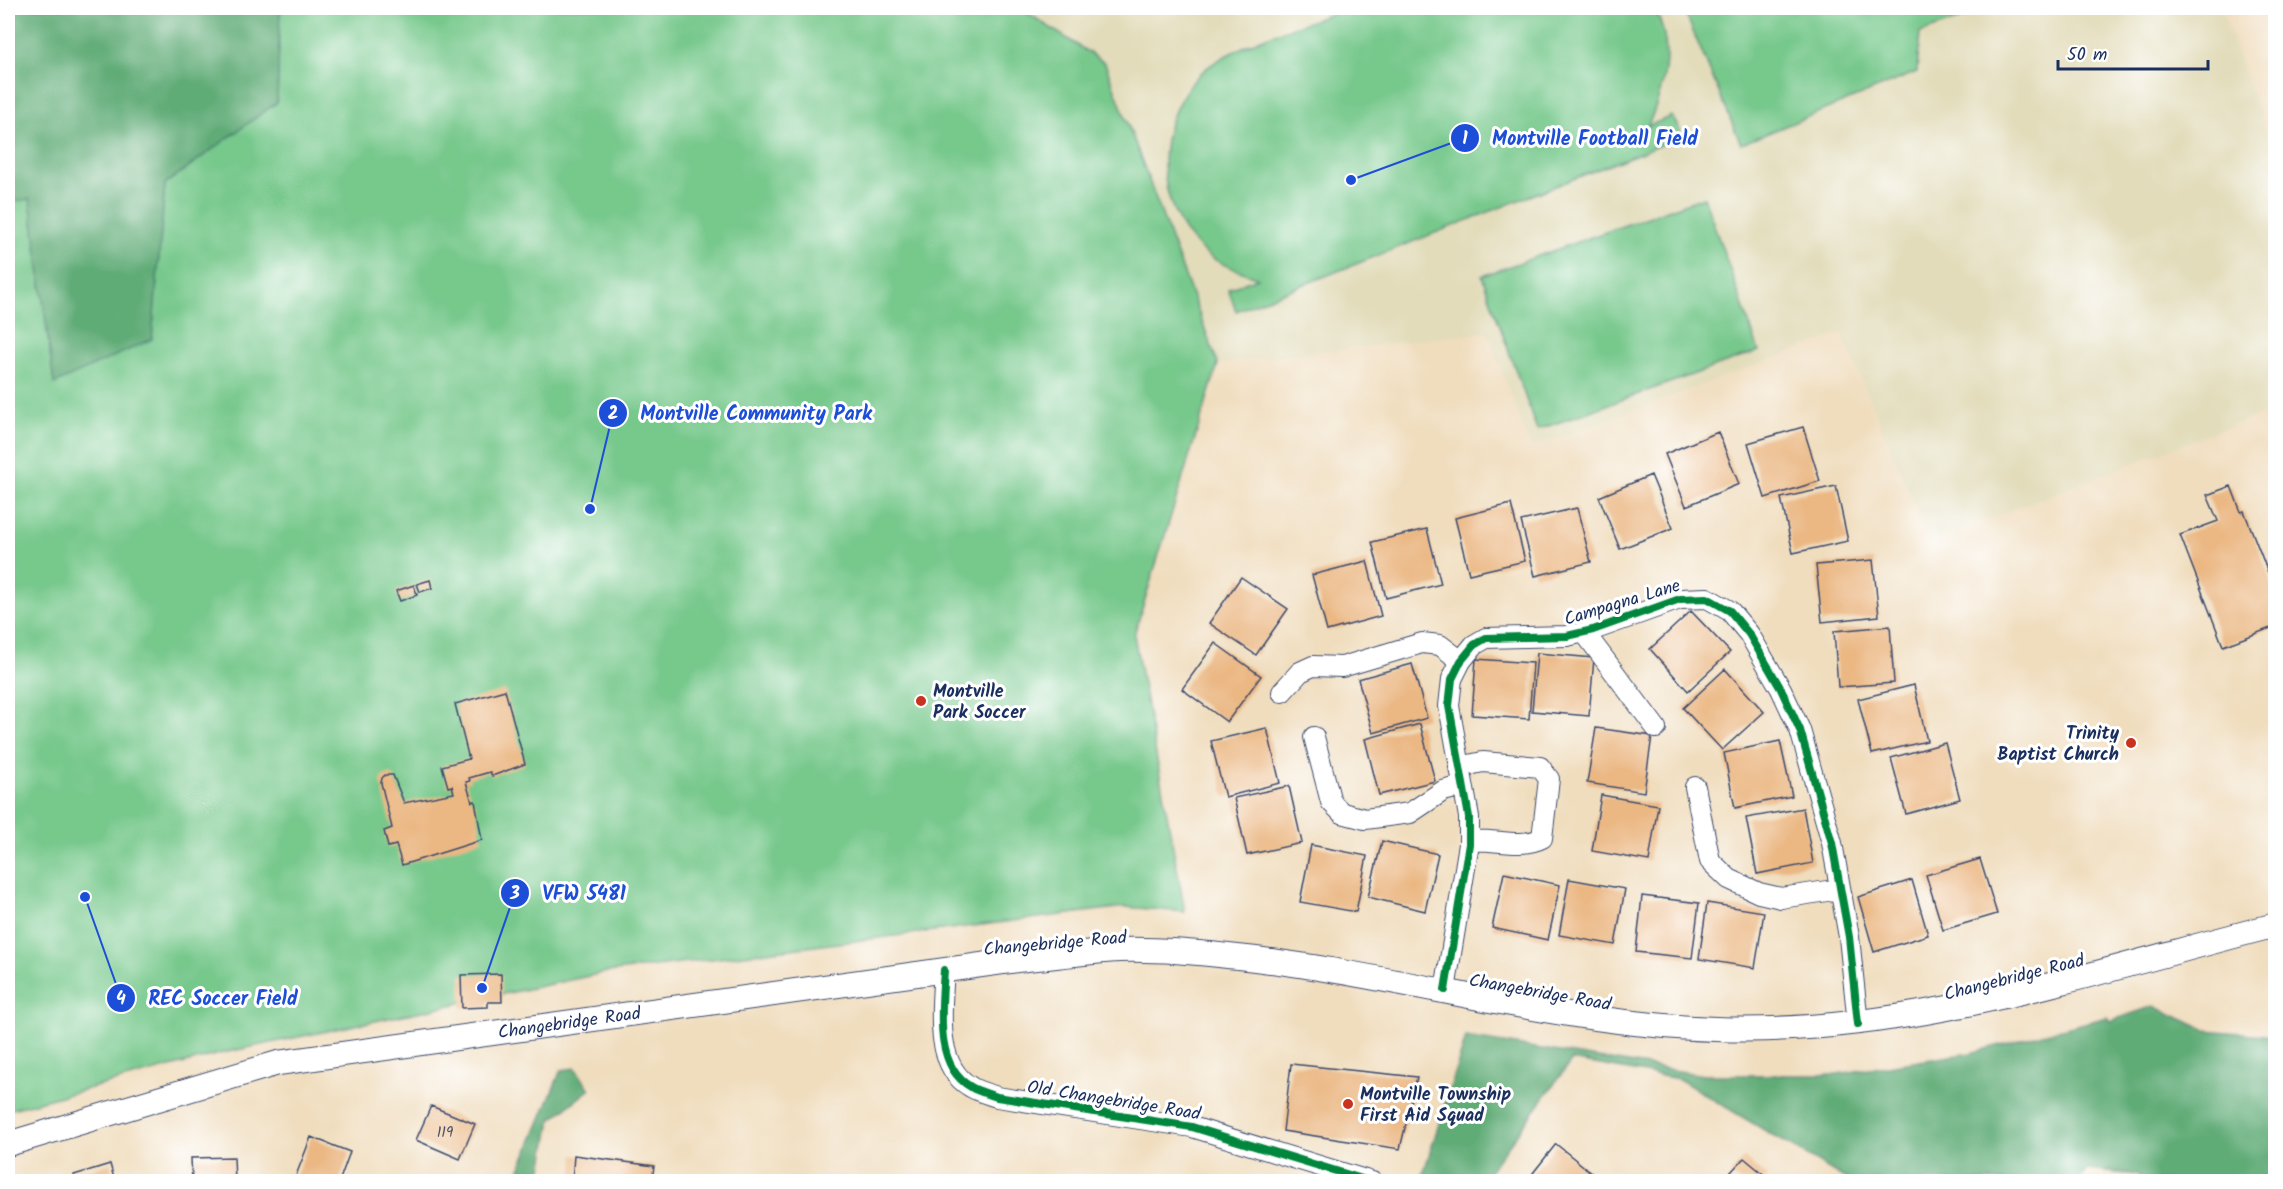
<svg xmlns="http://www.w3.org/2000/svg" width="2283" height="1189" font-family="Kalam,sans-serif">
	<style>
		.built { fill: #e2dcba }
		.green { fill: #76c88b; stroke: #487c74; stroke-width: 1.5 }
		.forest { fill: #60ac77; stroke: #3e6e6a; stroke-width: 1.5 }
		.building { fill: #ebb884 }
		.lines { fill: none; stroke-linecap: round; stroke-linejoin: round }
		.minor-casing { stroke: #3b496c; stroke-width: 22 }
		.major-casing { stroke: #3b496c; stroke-width: 26 }
		.minor { stroke: #fff; stroke-width: 20 }
		.major { stroke: #fff; stroke-width: 24 }
		.cycleway-casing { stroke: #fff; stroke-width: 11 }
		.cycleway { stroke: #00873e; stroke-width: 8 }
		.poi-dot { fill: #c8321e; stroke: #fff; stroke-width: 2 }
		.labels { text-anchor: middle; stroke-width: 6; stroke-linejoin: round; paint-order: stroke }
		.number-label { font-size: 15px; fill: #4f5168 }
		.street-label { font-size: 18px; fill: #1b2f5e; stroke: #fff }
		.poi-label { font-size: 18px; font-weight: bold; fill: #1b2f5e; stroke: #fff; text-anchor: start }
		.leader { fill: none; stroke: #1d4ed8; stroke-width: 2 }
		.callout-dot { fill: #1d4ed8; stroke: #fff; stroke-width: 2 }
		.mark-label { font-size: 18px; text-anchor: middle; font-weight: bold; fill: #fff }
		.callout-label { font-size: 20px; text-anchor: middle; font-weight: bold; fill: #1d4ed8; stroke: #fff; stroke-width: 6; stroke-linejoin: round; paint-order: stroke }
	</style>
	<rect width="100%" height="100%" fill="#fff"/>
	<filter id="ink" filterUnits="userSpaceOnUse"><feTurbulence type="fractalNoise" baseFrequency=".0167" numOctaves="2"/><feDisplacementMap in="SourceGraphic" scale="12" xChannelSelector="R" yChannelSelector="G"/><feConvolveMatrix kernelMatrix="1 2 1 2 8 2 1 2 1" color-interpolation-filters="sRGB"/></filter>
	<filter id="wash" filterUnits="userSpaceOnUse"><feTurbulence type="fractalNoise" baseFrequency=".008" numOctaves="4" result="noise"/><feDisplacementMap in="SourceGraphic" scale="24" xChannelSelector="R" yChannelSelector="G"/><feGaussianBlur stdDeviation="1.35" result="paint"/><feColorMatrix in="noise" values="0 0 0 0 0 0 0 0 0 0 0 0 0 0 0 0 0 1.4 0 .05"/><feComposite in="paint" operator="in"/></filter>
	<g filter="url(#wash)">
		<rect width="100%" height="100%" fill="#f0ddbe"/>
		<path class="built" d="M1013,8H2221L2275,157V409L1930,541L1842,333L1531,448L1487,332L1218,364L1105,63Z"/>
		<path class="green" d="M280,8H1020L1105,63L1218,364L1134,635L1185,912L1125,907L608,972L223,1053L8,1110V202L30,198L54,383L152,339L165,184L277,102Z
			M1347,8H1654C1676,48 1664,87 1648,126L1672,116L1683,136L1236,311L1228,289L1258,278C1238,270 1218,265 1202,250C1153,206 1152,127 1196,78C1224,46 1306,24 1347,8Z
			M1683,8H1991L1920,33L1917,72L1741,144Z
			M1704,197L1759,351L1537,430L1482,276Z"/>
		<path class="forest" d="M8,8H280L277,102L165,184L152,339L54,384L30,199L8,202Z
			M2154,1006L2205,1030L2275,1036V1181H2140L2138,1175L2088,1170L2079,1181H1849L1679,1079L1572,1060L1482,1181H1421L1466,1037L1704,1075H1831L1970,1053L2107,1017L2110,1021Z
			M575,1068L590,1089L551,1120L540,1181H515L561,1070Z"/>
		<g id="blocks">
			<path class="building" d="M1803,427L1820,481L1765,498L1748,443Z
				M1718,432L1739,484L1686,506L1665,454Z
				M1651,475L1673,528L1620,549L1599,497Z
				M1836,486L1848,541L1793,553L1781,498Z
				M2231,486L2241,512L2244,511L2276,593V626L2223,646L2180,535L2218,521L2207,495Z
				M1511,504L1525,561L1469,574L1455,518Z
				M1577,508L1591,562L1535,576L1521,521Z
				M1427,529L1441,584L1386,598L1372,542Z
				M1873,560L1879,616L1822,622L1816,565Z
				M1367,561L1381,616L1327,631L1312,575Z
				M1241,577L1288,609L1256,655L1209,623Z
				M430,580L432,588L420,592L417,584Z
				M414,585L417,595L400,601L396,591Z
				M1691,611L1730,652L1688,691L1650,649Z
				M1890,626L1894,683L1838,687L1834,631Z
				M1215,643L1261,676L1227,722L1182,689Z
				M1537,653L1594,658L1589,716L1532,711Z
				M1476,659L1533,663L1529,719L1472,715Z
				M1412,664L1427,718L1373,733L1358,679Z
				M1725,669L1764,712L1722,750L1683,708Z
				M1914,685L1927,741L1872,754L1858,699Z
				M505,690L525,764L492,776L490,772L469,778L470,781L466,782L472,802L475,801L482,840L402,865L396,845L388,847L384,831L392,828L381,783L382,778L385,775H393L404,803L454,793L452,786L448,787L442,766L469,759L455,704Z
				M1420,724L1435,781L1379,795L1365,739Z
				M1267,728L1280,783L1225,797L1211,741Z
				M1596,728L1652,736L1644,792L1587,783Z
				M1780,741L1792,796L1735,808L1724,753Z
				M1945,743L1960,799L1906,814L1891,758Z
				M1289,786L1302,843L1247,855L1234,798Z
				M1601,795L1658,805L1649,861L1592,851Z
				M1803,808L1813,863L1757,874L1746,818Z
				M1382,841L1438,854L1425,911L1368,897Z
				M1311,845L1367,856L1356,912L1300,902Z
				M1980,859L1997,914L1943,930L1926,875Z
				M1504,873L1560,885L1548,940L1492,928Z
				M1569,879L1625,889L1615,945L1559,935Z
				M1912,880L1928,935L1874,952L1858,897Z
				M1642,896L1699,903L1692,958L1636,952Z
				M1707,903L1764,912L1755,968L1699,959Z
				M501,974L502,1002H488V1007L462,1008L461,975Z
				M1291,1064L1417,1077L1400,1149L1283,1131Z
				M431,1106L475,1124L460,1159L416,1140Z
				M311,1137L350,1152L339,1182H305L295,1178Z
				M1556,1144L1598,1178L1596,1182H1543L1533,1173Z
				M574,1155L654,1166L652,1182H572Z
				M234,1157L235,1182H192L191,1158Z
				M1744,1158L1767,1177L1763,1182H1740L1730,1173Z
				M110,1164L115,1182H76L74,1175Z"/>
		</g>
	</g>
	<g filter="url(#ink)">
		<use href="#blocks" fill-opacity="0" stroke="#3b496c" stroke-width="1.5"/>
		<g class="lines">
			<defs>
				<path id="minor" d="M1584,632L1656,728
					M1282,692L1300,672L1313,666L1342,667L1422,643L1440,645L1461,661
					M1314,737L1331,802L1342,813L1365,819L1410,813L1443,791L1463,786
					M1459,767L1483,762L1540,767L1549,779L1542,838C1521,849 1493,838 1469,841
					M1695,787L1710,861L1729,879L1759,893L1781,898L1840,889
					M944,970C942,1006 933,1066 971,1087C979,1092 989,1094 997,1097L1192,1127L1372,1182
					M1445,990L1469,844V817L1449,706L1452,679L1461,661L1474,645L1486,638L1567,636L1593,630L1680,599L1707,598L1730,611L1749,634L1781,689L1800,730L1832,843L1849,937L1858,1024"/>
				<g id="major">
					<path id="s1" d="M8,1144L278,1063L1017,960C1051,957 1085,952 1119,950C1154,949 1193,952 1228,956C1392,972 1552,1024 1716,1029C1908,1036 2092,972 2276,925"/>
				</g>
			</defs>
			<use href="#minor" class="minor-casing"/>
			<use href="#major" class="major-casing"/>
			<use href="#minor" class="minor"/>
			<use href="#major" class="major"/>
			<defs>
				<path id="cycleway" d="M944,970C942,1006 933,1066 971,1087C979,1092 989,1094 997,1097L1192,1127L1372,1182
					M1445,990L1469,844V817L1449,706L1452,679L1461,661L1474,645L1486,638L1567,636L1593,630L1680,599L1707,598L1730,611L1749,634L1781,689L1800,730L1832,843L1849,937L1858,1024"/>
			</defs>
			<use href="#cycleway" class="cycleway-casing"/>
			<use href="#cycleway" class="cycleway"/>
		</g>
	</g>
	<g class="poi-dot">
		<circle cx="921" cy="701" r="6"/>
		<circle cx="2131" cy="743" r="6"/>
		<circle cx="1348" cy="1104" r="6"/>
	</g>
	<g class="labels">
		<g class="number-label">
			<text x="445" y="1137">119</text>
		</g>
		<g class="street-label">
			<text transform="translate(1622 602) rotate(-17)" y="6">Campagna Lane</text>
			<text transform="translate(1055 943) rotate(-5)" y="6">Changebridge Road</text>
			<text transform="translate(2014 977) rotate(-14)" y="6">Changebridge Road</text>
			<text transform="translate(1540 992) rotate(10)" y="6">Changebridge Road</text>
			<text dy="6" stroke="none"><textPath href="#s1" startOffset="576">Changebridge Road</textPath></text>
			<text transform="translate(1114 1100) rotate(9)" y="6">Old Changebridge Road</text>
		</g>
		<g class="poi-label">
			<text x="933" y="697">Montville<tspan x="933" dy="21">Park Soccer</tspan></text>
			<text x="2119" y="739" text-anchor="end">Trinity<tspan x="2119" dy="21">Baptist Church</tspan></text>
			<text x="1360" y="1100">Montville Township<tspan x="1360" dy="21">First Aid Squad</tspan></text>
		</g>
	</g>
	<path class="leader" d="M1351 180L1465 138M590 509L613 413M482 988L515 893M85 897L121 998"/>
	<g class="callout-dot">
		<circle cx="1351" cy="180" r="6"/>
		<circle cx="590" cy="509" r="6"/>
		<circle cx="482" cy="988" r="6"/>
		<circle cx="85" cy="897" r="6"/>
		<circle cx="1465" cy="138" r="15"/>
		<circle cx="613" cy="413" r="15"/>
		<circle cx="515" cy="893" r="15"/>
		<circle cx="121" cy="998" r="15"/>
	</g>
	<g class="mark-label">
		<text x="1465" y="144">1</text>
		<text x="613" y="419">2</text>
		<text x="515" y="899">3</text>
		<text x="121" y="1004">4</text>
	</g>
	<g class="callout-label">
		<text x="1595" y="145">Montville Football Field</text>
		<text x="756" y="420">Montville Community Park</text>
		<text x="584" y="900">VFW 5481</text>
		<text x="223" y="1005">REC Soccer Field</text>
	</g>
	<rect width="2283" height="1189" fill="none" stroke="#fff" stroke-width="30"/>
	<path d="M2058 60v9h150v-9" fill="none" stroke="#1b2f5e" stroke-width="3"/>
	<text x="2067" y="60" font-size="18" fill="#1b2f5e" stroke="#ffffff" stroke-width="4.5" paint-order="stroke">50 m</text>
</svg>
